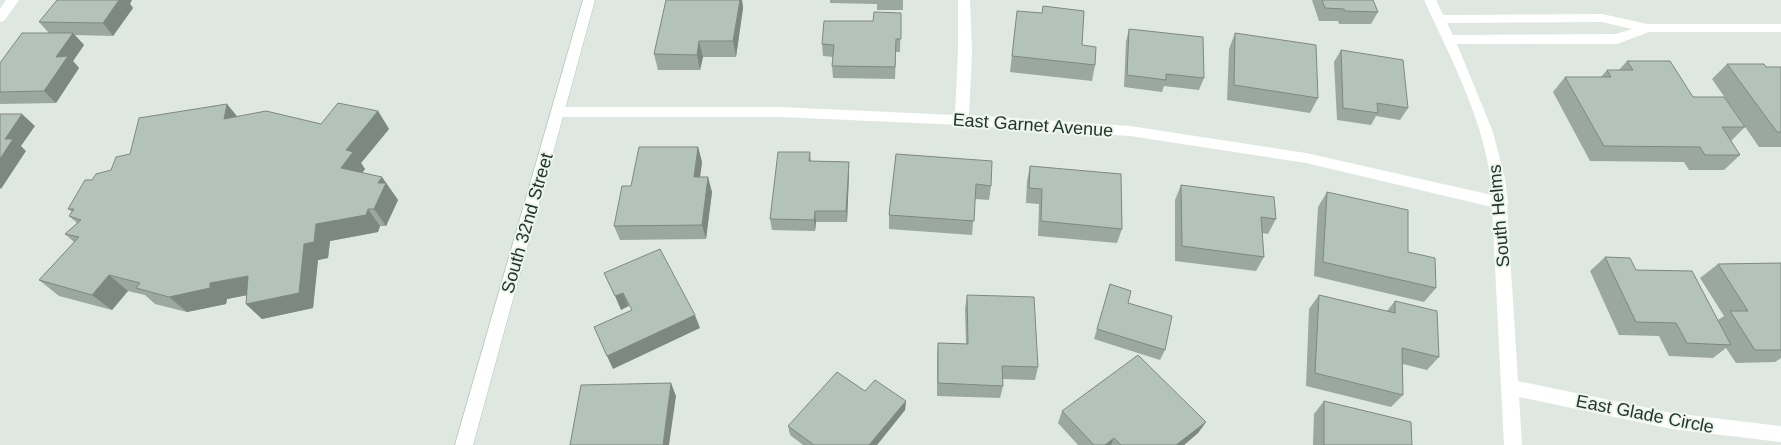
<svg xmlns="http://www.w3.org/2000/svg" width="1781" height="445" font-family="Helvetica,sans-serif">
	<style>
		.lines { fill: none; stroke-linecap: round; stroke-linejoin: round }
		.secondary-casing { stroke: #b2c7b9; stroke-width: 1 }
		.street { fill: #fff; fill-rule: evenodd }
		.secondary { fill: #fff; fill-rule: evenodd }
		.wall { fill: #9ba89f }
		.shaded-wall { fill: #7e8882 }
		.building { fill: #b4c3b9; stroke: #7e8882 }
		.labels { text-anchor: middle; stroke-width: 4; stroke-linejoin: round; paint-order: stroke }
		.street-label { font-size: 18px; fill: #21372a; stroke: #eef5ef }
	</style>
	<rect width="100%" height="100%" fill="#dee8e1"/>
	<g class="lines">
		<defs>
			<path id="secondary" d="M583,0H595L473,445H455Z"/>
		</defs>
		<use href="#secondary" class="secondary-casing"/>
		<path class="street" d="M6,0H19L4,21L0,22V9Z
			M958,0H970L972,52L969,115L1130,126L1306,153L1492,195C1488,127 1452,61 1424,0H1436L1443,15L1602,14L1648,24H1781V32H1649L1617,44H1457L1493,132L1505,179L1508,203L1507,206L1518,381L1672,413L1781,426V442L1672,429L1519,397L1522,445H1504L1492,207L1306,163L1130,136L962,125L780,117H558L553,116L551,112L553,108L558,107H780L955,115L958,52ZM1602,22L1632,29L1616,34L1453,35L1447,23Z"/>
		<use href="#secondary" class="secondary"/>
	</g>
	<path class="wall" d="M666,0H742L743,8L736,57H703L700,70H658L654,54Z
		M830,0H903V10H877V4L830,3Z
		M1312,0H1373L1378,12L1371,24H1339L1338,21H1319Z
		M130,4L133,8L113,36L75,35L84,45L73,61L79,68L56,103L0,104V63L49,33L39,22Z
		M1043,6L1082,45L1095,65L1092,81L1010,72L1015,27L1042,13Z
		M901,13L900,52H896L895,79L833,78L832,66L833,57L823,56L822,44L873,21Z
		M1129,29L1204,78L1199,90L1164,86L1162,92L1124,87L1126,41Z
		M1235,33L1318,98L1310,113L1227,100L1229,49Z
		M1341,50L1408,108L1400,120L1376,116L1371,125L1337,120L1334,62Z
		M1627,61L1693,97L1745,127L1731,141L1740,155L1724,170H1689L1684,162L1590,161L1553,92L1565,77H1601L1607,70H1619Z
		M1727,64L1766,67H1781V147H1759L1712,79Z
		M378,111L389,129L361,163L365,169L362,173L386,183L398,200L386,226H380L378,232L330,241L328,258L318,260L313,308L262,319L246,304L247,295L227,299L226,304L187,312L155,304L145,295L128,291L112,310L59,296L39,280L74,242L65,234L77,223L69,216L72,212L68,209L92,180L111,170L130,154L237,116L321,124Z
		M698,147L702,162L700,177L712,192L706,239L620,240L614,226L631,186Z
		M810,152L811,161L849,162V174L847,222H816L815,231L772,230L770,219Z
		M896,154L991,186L989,200L975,199L972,235L889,229V215Z
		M1030,166L1122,229L1117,243L1038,236L1039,204L1026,203L1027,181Z
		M1181,185L1276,219L1268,234L1262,233L1264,257L1256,271L1175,261V200Z
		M1327,192L1408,252L1436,288L1424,302L1314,276L1318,207Z
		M1605,257L1636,270L1718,320L1724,316L1700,278L1718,264L1781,263V358L1775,362L1736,363L1726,348L1713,358L1669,356L1659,336L1619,335L1590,271Z
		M1110,284L1165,350L1160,360L1094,339Z
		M967,295L1038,367L1035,380L1003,379V386L1000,398L937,396V356L938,343L966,344L965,309Z
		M1319,295L1387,311L1395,301L1439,357L1427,370L1403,364V395L1391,407L1306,386L1309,309Z
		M865,391L906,401L905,410L877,445H803L790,435L788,426Z
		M1324,401L1412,445H1313L1314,414Z
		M1062,411L1206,422L1198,433L1184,445H1078L1058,423Z"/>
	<path class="shaded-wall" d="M119,0H132L130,4L133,8L113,36L103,23Z
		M740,0H742L743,8L736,57L733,41Z
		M73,33L84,45L73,61L79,68L56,103L44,91L56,57Z
		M699,41L703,57L700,70L697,55Z
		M227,104L241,121L224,119Z
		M378,111L389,129L361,163L365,169L354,185L341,168L346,150Z
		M22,114L35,126L21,146L26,151L1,189L0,188V159L5,139Z
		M698,147L702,162L698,192L694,177Z
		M849,162V174L847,222L846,211Z
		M382,177L398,200L386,226L374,209L378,183Z
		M708,177L712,192L706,239L702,225Z
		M368,209L380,226L378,232L330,241L328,258L318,260L313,308L262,319L246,304L304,244L316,224Z
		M815,211L816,222L815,231L814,220Z
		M109,275L128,291L112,310L92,295Z
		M248,276L264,292L227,299L226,304L187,312L169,297L210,283Z
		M623,293L629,306L621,310L615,296Z
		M695,315L700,328L613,369L607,356Z
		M671,383L676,396L669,445H663Z
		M906,401L905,410L877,445H869Z
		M1206,422L1198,433L1184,445H1176Z
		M1114,438L1111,445H1105Z"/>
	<path class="building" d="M57,0H119L103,23L39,22Z
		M666,0H740L733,41H699L697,55L654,54Z
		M1322,0H1373L1378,12L1345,11L1344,9L1325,8Z
		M1043,6L1084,11L1082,45L1096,47L1095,65L1012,56L1017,11L1042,13Z
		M874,12L901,13V39H896L895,67L832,66L834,45L822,44L824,21H873Z
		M1129,29L1203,37L1204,78L1166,74V80L1127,75Z
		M22,33H73L56,57L68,56L44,91L0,92V63Z
		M1235,33L1316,45L1318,98L1234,85Z
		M1341,50L1403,60L1408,108L1377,103L1378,113L1343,108Z
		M1627,61H1670L1693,97H1724L1745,127H1722L1740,155H1705L1700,147L1604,146L1565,77H1611L1607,70H1633Z
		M1727,64H1764L1766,67H1781V132H1777Z
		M338,103L378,111L346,150L353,152L341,168L382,177L378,183H386L374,209H368L366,215L316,224L314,242L304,244L299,293L246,304L248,276L210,283V288L169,297L136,288L140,283L109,275L92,295L39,280L79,237L65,234L81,220L69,216L74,209H68L85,180H92L96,174L111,170L116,157L130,154L139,118L227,104L224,119L266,111L321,124Z
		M0,114H22L5,139H13L0,159Z
		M639,147H698L694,177H708L702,225L614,226L622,186H631Z
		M778,152H810L809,161L849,162L846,211H815L814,220L770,219Z
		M896,154L992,161L991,186L976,184L974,221L889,215Z
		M1030,166L1121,174L1122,229L1041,221L1042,189L1029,188Z
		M1181,185L1274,197L1276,219L1261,217L1264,257L1182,246Z
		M1327,192L1408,210V252L1435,258L1436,288L1323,262Z
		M660,249L695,315L607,356L594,327L632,310L623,293L615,296L604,273Z
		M1605,257L1630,258L1636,270L1692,271L1731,345L1687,343L1676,323L1636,322Z
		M1781,263V350H1755L1730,311H1748L1718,264Z
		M1110,284L1131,291L1128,303L1172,316L1165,350L1097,329Z
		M967,295L1034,297L1038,367L1002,366L1003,386L938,383V343L968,344Z
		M1319,295L1395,313V301L1437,311L1439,357L1402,348L1403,395L1315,373Z
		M1138,355L1206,422L1176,445H1121L1114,438L1105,445H1094L1062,411Z
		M837,372L865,391L875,380L906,401L869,445H814L788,426Z
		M671,383L663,445H570L581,385Z
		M1324,401L1411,422L1412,445H1324Z"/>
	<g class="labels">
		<g class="street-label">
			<text transform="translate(1033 125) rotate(4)" y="6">East Garnet Avenue</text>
			<text transform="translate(1499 216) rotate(-95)" y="6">South Helms</text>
			<text transform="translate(527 223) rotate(-74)" y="6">South 32nd Street</text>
			<text transform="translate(1645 414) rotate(11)" y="6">East Glade Circle</text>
		</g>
	</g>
</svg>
